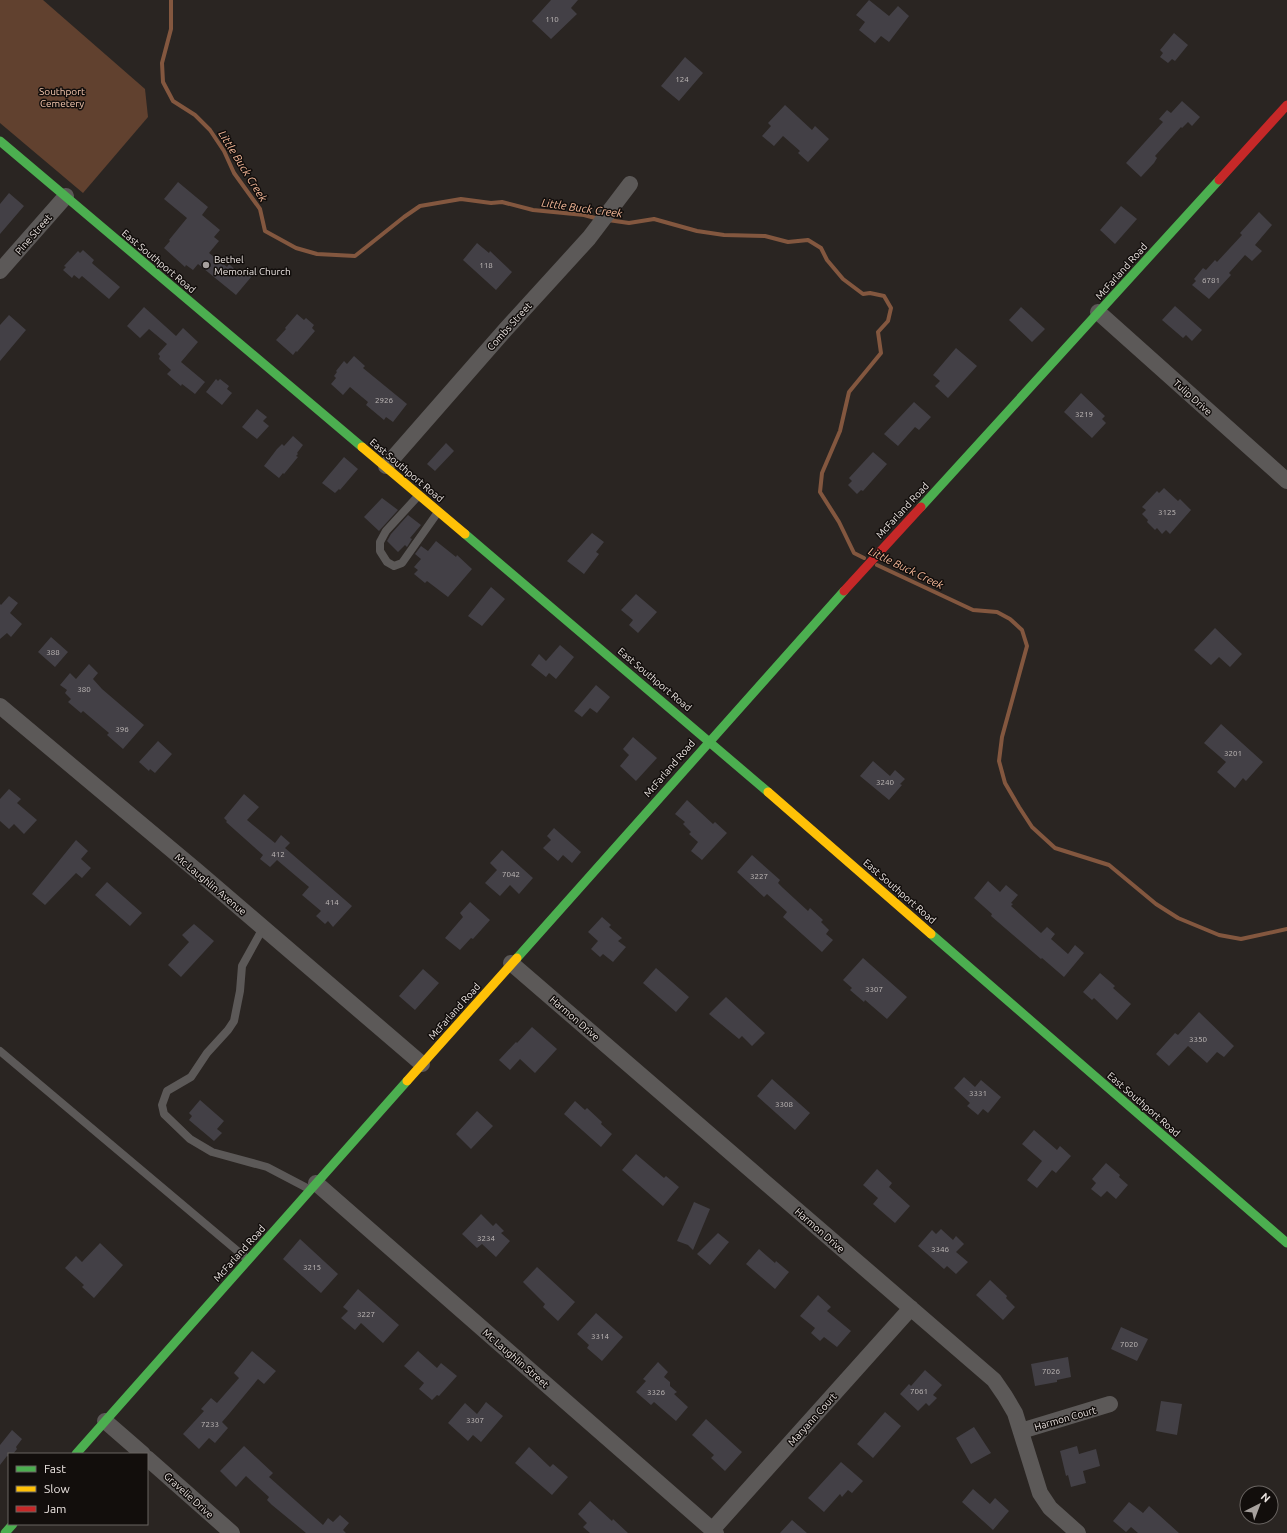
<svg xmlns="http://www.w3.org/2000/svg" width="1287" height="1533" font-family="Ubuntu,sans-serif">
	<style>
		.green { fill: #61412f }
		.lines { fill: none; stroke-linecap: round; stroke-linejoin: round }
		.stream { stroke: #83573f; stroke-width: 4 }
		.building { fill: #434046 }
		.lane { stroke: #5c5958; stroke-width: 8 }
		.street { stroke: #5c5958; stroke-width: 16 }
		.fast { stroke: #4caf50; stroke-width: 9 }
		.slow { stroke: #ffc107; stroke-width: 9 }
		.jam { stroke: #c62828; stroke-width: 9 }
		.poi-dot { fill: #a7a19e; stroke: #120e0c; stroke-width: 1.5 }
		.labels { text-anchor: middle; stroke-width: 3; stroke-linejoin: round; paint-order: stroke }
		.number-label { font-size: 8px; fill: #c1bbba }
		.park-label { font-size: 10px; fill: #f8cab1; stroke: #120e0c }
		.street-label { font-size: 10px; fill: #ebe4e1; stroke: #120e0c }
		.poi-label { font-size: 10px; fill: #ebe4e1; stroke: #120e0c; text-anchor: start }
		.water-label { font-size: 11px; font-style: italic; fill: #f6b999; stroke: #120e0c }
	</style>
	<rect width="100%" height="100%" fill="#2a2522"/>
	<path class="green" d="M0,0H43L145,89L148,117L83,193L0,123Z"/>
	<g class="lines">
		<path class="stream" d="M171,0V29L162,63L163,82L173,101L195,115L210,130L224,151L234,173L260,209L265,231L296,248L317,254L355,256L404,217L420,206L461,199L491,203L502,202L533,210L584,215L599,219
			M608,220L629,223L654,219L697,231L724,235L765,236L788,242L808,240L821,248L827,260L843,279L863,294L870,293L884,296L891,308L888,321L878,332L881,353L849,392L840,431L822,473L820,492L839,522L854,553L864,558
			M877,565L973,610L997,612L1010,619L1022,630L1027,646L1002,737L999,761L1005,783L1019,807L1032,827L1055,848L1109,865L1156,904L1178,918L1219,935L1241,939L1287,929"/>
	</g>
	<path class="building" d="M551,0H578L571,8L577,14L551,39L532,21Z
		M869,0L889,16L898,6L909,16L889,42L881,36L875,43L859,30L865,22L856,15Z
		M1174,33L1188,45L1175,61L1172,59L1168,63L1160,57L1163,53L1160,50Z
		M685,57L703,73L679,101L661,86Z
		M1182,101L1200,117L1192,126L1188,122L1182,128L1181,127L1155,156L1157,158L1154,163L1141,177L1126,163L1163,122L1159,119L1167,110L1171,113Z
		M785,105L812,130L815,126L829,139L808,162L798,153L800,151L783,136L774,146L762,136L771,126L768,123Z
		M178,182L208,207L202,215L220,230L214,237L219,241L209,253L227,267L229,264L240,274L244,269L252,276L236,295L198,264L193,270L186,265L185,267L164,248L170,241L169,240L187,218L164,199Z
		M9,193L24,206L0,234V204Z
		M1121,206L1137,219L1115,244L1100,230Z
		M1259,212L1272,225L1255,245L1262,251L1252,261L1245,255L1229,273L1231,275L1209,299L1192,285L1196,281L1194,279L1203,268L1206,270L1215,260L1217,262L1242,235L1240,233Z
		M477,243L489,253L490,251L512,272L496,290L463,260Z
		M83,250L94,260L92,263L93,264L120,287L109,299L82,276L79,279L74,275L72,278L63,270L66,267L64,266L78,251L80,253Z
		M1175,306L1202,330L1192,341L1186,335L1183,338L1162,320Z
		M144,307L176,336L183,328L198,342L181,362L205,382L195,394L182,384L181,386L167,374L171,370L159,359L160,356L158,354L167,344L149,329L140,338L127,326Z
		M1021,307L1045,329L1032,342L1009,320Z
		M297,314L304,320L306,318L314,325L312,328L315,331L297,352L296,351L293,355L276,340L286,329L285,328Z
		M9,315L26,330L0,361V325Z
		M956,348L977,366L948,398L935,386L940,381L933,375Z
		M354,356L365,366L363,368L407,404L393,422L386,417L384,420L366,405L368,402L350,387L343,395L331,384L336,378L334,376L337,372L336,371L344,361L347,364Z
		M216,379L218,381L220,379L229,386L227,389L232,393L222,405L206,392Z
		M1081,393L1105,416L1102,419L1106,423L1092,438L1064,412Z
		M914,402L931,417L919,430L915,427L898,446L884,434Z
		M257,409L267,417L263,421L269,426L257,439L242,427Z
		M293,436L303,445L297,453L298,454L296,456L298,457L284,474L283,473L279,478L264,466L277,449L282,444L284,446Z
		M446,443L454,451L435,471L427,464Z
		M873,452L887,464L863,491L861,490L857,494L848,485L852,481L849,478Z
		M344,457L358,469L340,490L339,489L335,493L322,483Z
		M1164,488L1178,501L1180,499L1191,510L1170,534L1166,530L1162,534L1157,528L1155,530L1147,522L1148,520L1142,514L1146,510L1142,507L1157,491L1159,493Z
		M382,498L398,510L379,531L364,517Z
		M408,515L421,525L410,538L412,539L407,547L405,545L398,552L387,541L391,534Z
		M592,533L604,542L596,552L599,554L584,574L567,561Z
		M436,541L456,557L457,555L472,569L448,597L427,581L425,583L414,574L418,570L414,567L421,559L415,554L421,546L428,551Z
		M491,587L505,599L482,626L468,616Z
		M636,594L657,612L638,633L629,625L633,620L621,610Z
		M9,596L18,603L10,613L22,624L11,637L7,633L0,639V604L1,605Z
		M1215,628L1242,654L1230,667L1219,657L1211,665L1194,650Z
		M51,637L68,652L55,667L38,652Z
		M560,645L574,657L556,679L549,673L546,677L531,665L539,654L546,661Z
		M89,664L98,673L93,679L102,689L144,725L123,749L107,735L109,733L83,711L81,713L68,702L71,699L65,693L67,690L60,685L70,673L76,679Z
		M596,685L610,697L597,713L590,708L582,717L574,711Z
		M1221,724L1263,762L1246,781L1243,778L1235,788L1217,772L1226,762L1204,743Z
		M633,737L657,758L636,781L620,766L629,755L623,749Z
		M158,741L172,754L155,773L150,769L149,771L139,762Z
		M873,761L890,776L895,770L905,779L900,784L902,785L889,800L860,776Z
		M9,789L21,799L17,803L37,820L24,834L14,824L9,829L0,821V799Z
		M244,794L259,807L247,820L275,843L281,835L290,843L285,848L352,906L333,927L328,921L325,924L316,916L321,911L302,895L309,887L277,860L270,867L260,859L263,855L226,822L227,821L224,818Z
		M687,800L713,824L715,822L727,833L702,860L691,851L698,842L689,834L691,832L683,824L685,822L675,814Z
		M554,828L581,852L572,863L563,855L558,861L543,848L551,840L547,836Z
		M76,840L88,851L81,859L91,868L82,878L76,873L45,905L32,894Z
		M502,850L533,878L519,894L510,885L500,896L485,883L497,870L490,863Z
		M752,855L780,880L778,883L783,888L808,911L810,908L823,920L821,922L829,930L826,934L833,940L822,952L783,917L787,912L767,894L764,897L737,872Z
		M988,881L1000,892L1006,885L1018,895L1011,903L1013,904L1011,906L1041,933L1047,927L1055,934L1051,939L1068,954L1075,945L1084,953L1064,977L1042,958L1041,959L991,916L992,914L974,898Z
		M107,882L142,913L130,926L95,895Z
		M470,902L490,920L473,939L471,938L460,950L445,938L463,917L460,913Z
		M602,917L611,925L609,927L622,938L618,941L626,947L613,962L603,954L600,957L591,949L598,941L588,932Z
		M194,924L214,941L181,977L168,965L189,942L182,935Z
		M863,958L907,997L887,1019L865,1000L864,1002L850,990L852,988L843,980Z
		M656,968L689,997L676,1012L643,983Z
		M423,969L439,983L415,1010L399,996Z
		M1100,973L1115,986L1113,988L1131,1004L1117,1020L1094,998L1092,1000L1083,992Z
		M726,997L765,1033L752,1046L742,1036L739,1039L709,1014Z
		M1199,1012L1234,1046L1224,1057L1217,1052L1207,1063L1188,1046L1169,1066L1156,1054L1175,1033L1178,1035Z
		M532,1027L557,1049L535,1073L520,1059L510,1070L499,1060L516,1042L517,1043Z
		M964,1077L975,1087L981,1080L1001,1097L988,1113L983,1109L978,1115L967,1106L970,1103L954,1088Z
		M772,1079L810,1113L795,1130L757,1096Z
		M200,1100L224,1121L217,1129L222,1133L214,1141L189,1120L192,1116L189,1113Z
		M575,1101L585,1110L587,1108L602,1122L601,1124L612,1134L601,1147L564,1114Z
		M477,1111L493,1126L471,1149L456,1134Z
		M1034,1130L1057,1150L1060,1146L1071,1156L1056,1173L1052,1170L1037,1188L1027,1180L1042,1161L1022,1144Z
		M636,1154L664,1178L666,1176L679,1187L663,1206L622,1170Z
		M1106,1163L1120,1175L1119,1177L1128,1185L1116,1199L1107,1191L1101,1197L1091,1189L1096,1183L1092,1179Z
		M877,1169L892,1183L889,1187L910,1206L895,1223L873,1204L878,1198L863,1185Z
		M694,1202L710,1209L693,1250L688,1245L677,1241Z
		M481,1214L493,1226L496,1223L504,1231L501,1233L510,1241L496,1257L482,1244L477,1248L462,1234Z
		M941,1229L953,1240L956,1236L964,1244L956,1252L968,1262L956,1274L947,1266L944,1269L918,1246L932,1230L936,1234Z
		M718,1233L729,1242L710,1265L697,1254Z
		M300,1239L338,1274L321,1293L283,1259Z
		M100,1243L123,1265L94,1298L82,1287L84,1285L65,1268L76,1256L82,1262Z
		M759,1249L775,1263L776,1261L789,1272L775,1289L746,1264Z
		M537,1267L575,1302L558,1321L543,1307L545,1304L523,1282Z
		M990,1280L1007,1296L1006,1298L1015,1307L1003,1320L976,1295Z
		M358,1289L399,1325L383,1343L361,1323L355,1330L341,1318L348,1311L343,1307Z
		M818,1295L831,1307L827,1311L851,1331L837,1347L824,1337L820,1341L811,1333L815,1328L800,1316Z
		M596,1313L623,1337L602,1361L587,1348L589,1345L577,1334Z
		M1121,1327L1148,1339L1137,1361L1111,1349Z
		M252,1351L276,1371L264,1384L258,1379L229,1414L222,1422L228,1428L215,1443L209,1438L199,1449L183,1434L204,1411L201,1409L211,1398L217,1403L239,1378L234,1373Z
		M418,1351L437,1368L441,1363L457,1376L439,1396L437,1395L432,1400L419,1389L424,1383L404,1366Z
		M1068,1357L1071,1377L1057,1380V1382L1035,1386L1031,1364Z
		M658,1362L668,1372L664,1377L670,1382V1386L677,1392L674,1394L688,1407L676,1421L654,1402L651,1405L636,1392L646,1381L643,1379Z
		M925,1370L942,1385L933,1395L937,1398L929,1406L926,1403L918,1411L900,1394L909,1384L911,1386Z
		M1161,1401L1182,1404L1177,1435L1156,1431Z
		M486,1402L503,1416L481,1442L473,1435L468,1441L448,1423L465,1403L477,1414Z
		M885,1412L901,1426L873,1458L857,1444Z
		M706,1419L742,1452L725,1471L711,1458L714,1455L692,1435Z
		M974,1427L991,1453L971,1464L956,1438Z
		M12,1430L22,1439L16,1447L17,1449L13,1454H9V1457L7,1456L0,1465V1445Z
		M244,1446L273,1473L269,1477L323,1525L328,1518L333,1522L340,1515L349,1523L343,1530L346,1533H306L272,1505L267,1500L269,1497L246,1476L236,1487L220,1471Z
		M1077,1446L1079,1454L1096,1449L1100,1466L1083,1471L1086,1483L1071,1487L1068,1475L1066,1476L1060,1451Z
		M529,1447L550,1467L553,1464L568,1477L552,1495L515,1463Z
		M841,1462L863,1481L852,1493L848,1490L842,1497L840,1494L824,1512L808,1498Z
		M973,1489L990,1504L995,1498L1009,1511L993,1530L962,1502Z
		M590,1501L612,1521L613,1519L628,1533H590L583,1527L587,1523L578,1514Z
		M1129,1502L1143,1513L1149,1506L1179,1533H1138L1131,1527L1126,1532L1113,1521Z
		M792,1520L807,1533H780Z"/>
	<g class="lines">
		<path class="lane" d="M419,495L386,531L380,542V551L387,562L394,566L402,563L438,512
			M263,928L242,966L240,991L234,1021L228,1030L207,1053L191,1077L167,1091L162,1105L164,1114L190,1139L212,1152L267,1167L309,1189
			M0,1051L247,1259"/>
		<path class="street" d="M0,271L66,196
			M1098,312L1287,481
			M386,466L506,329L589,238L630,184
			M0,706L197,871L422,1064
			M511,963L994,1380L1005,1396L1015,1413L1040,1493L1050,1508L1078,1533
			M316,1183L716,1533
			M105,1421L143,1454
			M1021,1431L1110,1404
			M147,1458L232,1533
			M712,1530L911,1308"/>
		<path class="fast" d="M0,141L362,447
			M921,507L1219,180
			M465,534L768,792
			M931,934L1287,1243
			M517,958L844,591
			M76,1454L407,1081
			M5,1533L13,1524"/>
		<path class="slow" d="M362,447L465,534
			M768,792L931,934
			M407,1081L517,958"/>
		<path class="jam" d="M1219,180L1287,105
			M844,591L921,507"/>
	</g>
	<circle class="poi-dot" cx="206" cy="265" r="4"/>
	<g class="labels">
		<g class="number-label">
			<text x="552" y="22">110</text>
			<text x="682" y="82">124</text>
			<text x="486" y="268">118</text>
			<text x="1211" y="283">6781</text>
			<text x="384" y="403">2926</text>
			<text x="1084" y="417">3219</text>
			<text x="1167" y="515">3125</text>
			<text x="53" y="655">388</text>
			<text x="84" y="692">380</text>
			<text x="122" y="732">396</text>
			<text x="1233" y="756">3201</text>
			<text x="885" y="785">3240</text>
			<text x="278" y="857">412</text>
			<text x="511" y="877">7042</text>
			<text x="759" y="879">3227</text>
			<text x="332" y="905">414</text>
			<text x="874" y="992">3307</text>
			<text x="1198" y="1042">3350</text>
			<text x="978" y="1096">3331</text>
			<text x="784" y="1107">3308</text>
			<text x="486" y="1241">3234</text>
			<text x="940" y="1252">3346</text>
			<text x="312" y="1270">3215</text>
			<text x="366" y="1317">3227</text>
			<text x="600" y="1339">3314</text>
			<text x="1129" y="1347">7020</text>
			<text x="1051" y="1374">7026</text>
			<text x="919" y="1394">7061</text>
			<text x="656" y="1395">3326</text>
			<text x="475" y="1423">3307</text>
			<text x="210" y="1427">7233</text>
		</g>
		<g class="park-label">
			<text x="62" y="95">Southport<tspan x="62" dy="12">Cemetery</tspan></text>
		</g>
		<g class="street-label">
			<text transform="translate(33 234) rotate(-49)" y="4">Pine Street</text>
			<text transform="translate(159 261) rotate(40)" y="4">East Southport Road</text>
			<text transform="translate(1121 271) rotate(-48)" y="4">McFarland Road</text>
			<text transform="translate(509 326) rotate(-48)" y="4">Combs Street</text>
			<text transform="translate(1193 397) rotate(42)" y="4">Tulip Drive</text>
			<text transform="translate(407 470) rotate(40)" y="4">East Southport Road</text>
			<text transform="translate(902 510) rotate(-47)" y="4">McFarland Road</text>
			<text transform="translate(655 679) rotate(40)" y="4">East Southport Road</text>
			<text transform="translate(669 768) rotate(-49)" y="4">McFarland Road</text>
			<text transform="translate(211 884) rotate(40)" y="4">Mc Laughlin Avenue</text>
			<text transform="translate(900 891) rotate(41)" y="4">East Southport Road</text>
			<text transform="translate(454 1011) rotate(-48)" y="4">McFarland Road</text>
			<text transform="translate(575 1018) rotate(41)" y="4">Harmon Drive</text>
			<text transform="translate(1144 1104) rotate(41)" y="4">East Southport Road</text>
			<text transform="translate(820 1230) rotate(41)" y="4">Harmon Drive</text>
			<text transform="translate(239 1253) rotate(-48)" y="4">McFarland Road</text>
			<text transform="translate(516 1358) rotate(41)" y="4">Mc Laughlin Street</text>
			<text transform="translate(1065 1418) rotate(-16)" y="4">Harmon Court</text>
			<text transform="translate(812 1419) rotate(-48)" y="4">Maryann Court</text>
			<text transform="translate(189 1495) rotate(42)" y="4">Gravelie Drive</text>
		</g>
		<g class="poi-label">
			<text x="214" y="263">Bethel<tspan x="214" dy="12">Memorial Church</tspan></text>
		</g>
		<g class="water-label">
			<text transform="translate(243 166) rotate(58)" y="4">Little Buck Creek</text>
			<text transform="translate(582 208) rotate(8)" y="4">Little Buck Creek</text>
			<text transform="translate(906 568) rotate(26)" y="4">Little Buck Creek</text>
		</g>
	</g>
	<rect x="8" y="1453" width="140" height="72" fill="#120e0c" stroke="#696461"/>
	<rect x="16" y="1466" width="20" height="6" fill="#4caf50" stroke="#696461"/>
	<text x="44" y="1473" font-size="12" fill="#ebe4e1">Fast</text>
	<rect x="16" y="1486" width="20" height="6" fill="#ffc107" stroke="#696461"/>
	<text x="44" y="1493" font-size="12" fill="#ebe4e1">Slow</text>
	<rect x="16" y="1506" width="20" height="6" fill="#c62828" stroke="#696461"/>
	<text x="44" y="1513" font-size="12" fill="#ebe4e1">Jam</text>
	<g transform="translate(1259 1505) rotate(42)"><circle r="19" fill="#120e0c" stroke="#696461"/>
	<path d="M0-3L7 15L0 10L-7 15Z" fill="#a7a19e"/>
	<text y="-6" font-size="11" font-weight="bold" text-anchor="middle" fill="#ebe4e1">N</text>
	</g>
</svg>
